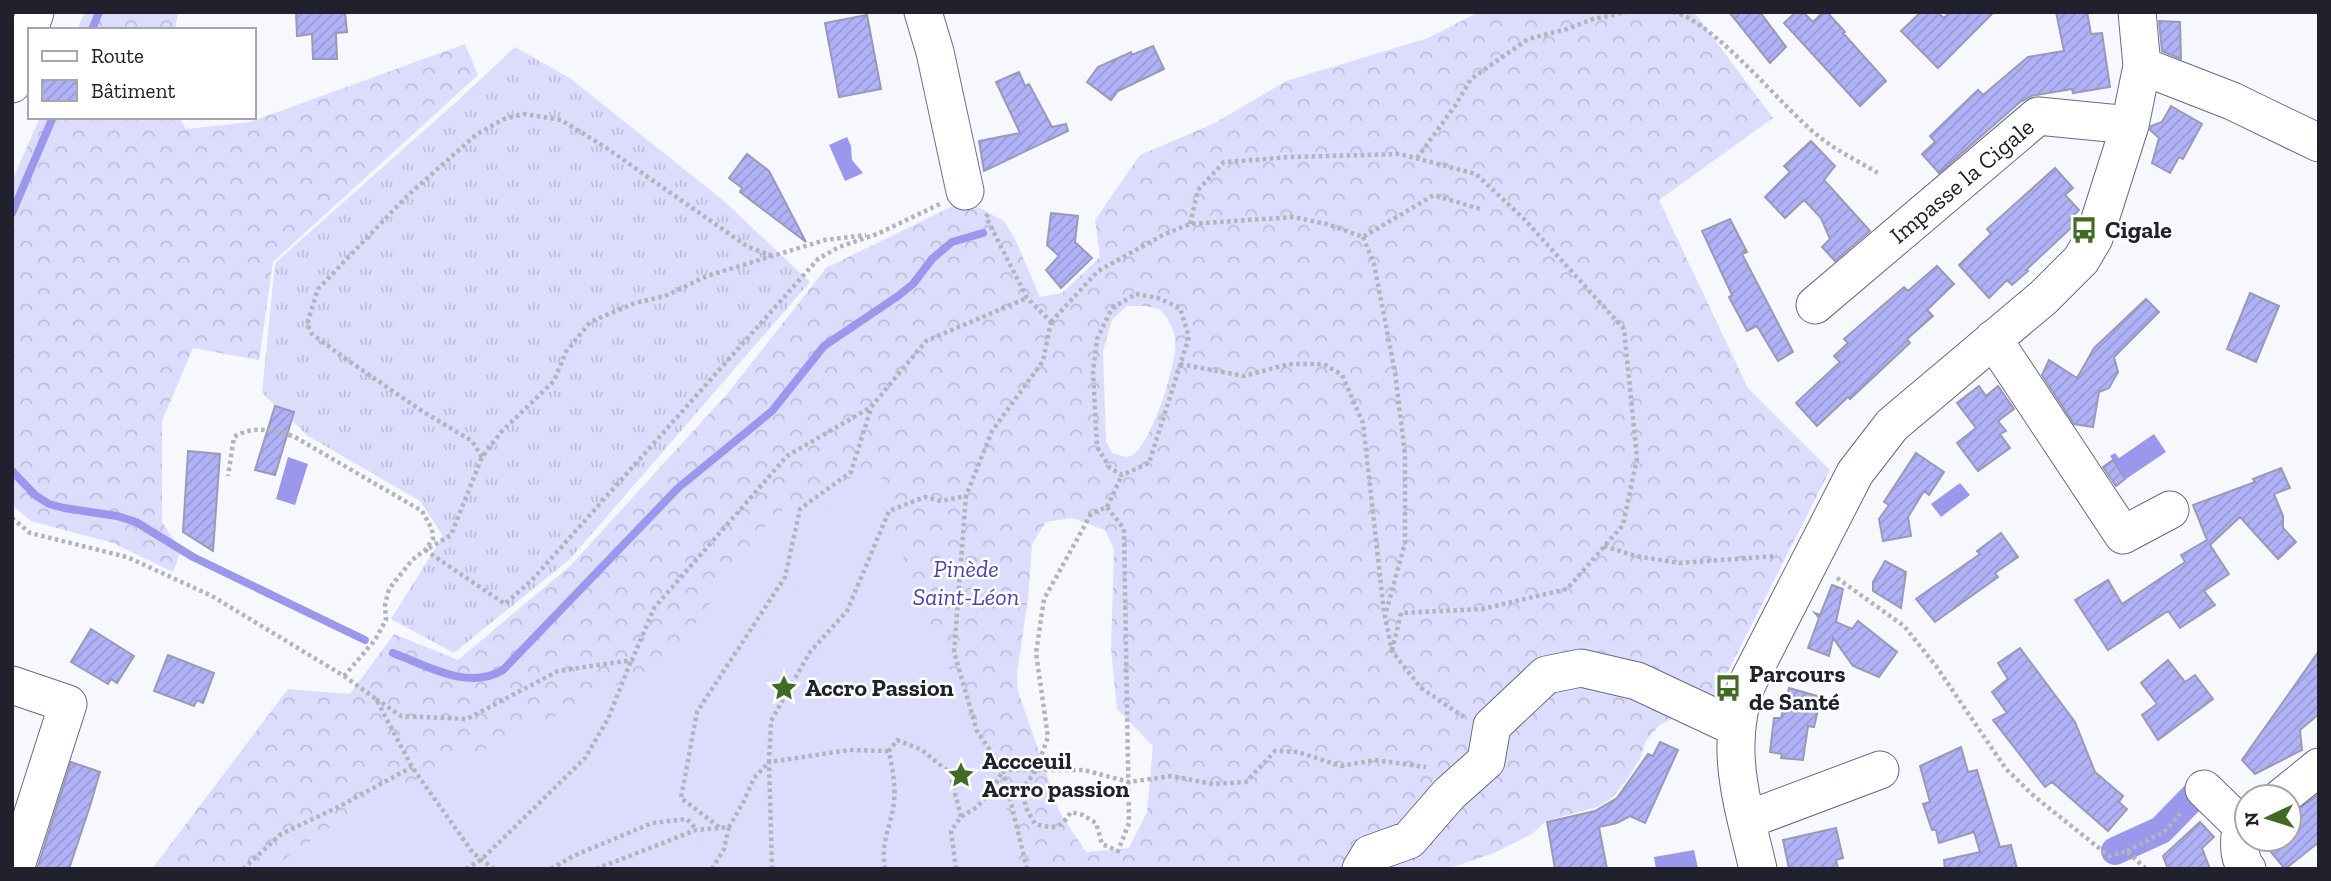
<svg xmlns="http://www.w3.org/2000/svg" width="2331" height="881" font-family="'Zilla Slab',serif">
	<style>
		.grass { fill: url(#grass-tufts) }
		.forest { fill: url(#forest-crowns); fill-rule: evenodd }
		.garden { fill: #dcddfd }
		.water { fill: #9a97ed }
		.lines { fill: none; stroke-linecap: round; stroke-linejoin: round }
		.stream { stroke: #9a97ed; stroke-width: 8 }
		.canal { stroke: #9a97ed; stroke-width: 28 }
		.building { fill: url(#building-hatch); stroke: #999ab7; stroke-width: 2 }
		.minor-casing { stroke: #696a85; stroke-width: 39 }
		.path { stroke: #b3b3bb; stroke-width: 4.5; stroke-dasharray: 3.5 3.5; stroke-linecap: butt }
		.minor { stroke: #fff; stroke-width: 37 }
		.labels { text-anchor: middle; stroke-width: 5; stroke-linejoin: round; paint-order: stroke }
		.street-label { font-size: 24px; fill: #21212d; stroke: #fff }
		.poi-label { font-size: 24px; font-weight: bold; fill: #21212d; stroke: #fff; text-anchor: start }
		.park-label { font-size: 24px; font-style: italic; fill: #5043a7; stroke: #fff }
	</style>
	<defs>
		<pattern id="grass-tufts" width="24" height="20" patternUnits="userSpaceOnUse" patternTransform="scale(1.75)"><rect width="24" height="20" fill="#dcddfd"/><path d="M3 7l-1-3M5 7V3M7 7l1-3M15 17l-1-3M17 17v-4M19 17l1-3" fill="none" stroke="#bcbdd9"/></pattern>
		<pattern id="forest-crowns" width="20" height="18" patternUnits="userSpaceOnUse" patternTransform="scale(1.75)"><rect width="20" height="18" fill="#dcddfd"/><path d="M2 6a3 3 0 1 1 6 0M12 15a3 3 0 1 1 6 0" fill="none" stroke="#bcbdd9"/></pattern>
		<pattern id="building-hatch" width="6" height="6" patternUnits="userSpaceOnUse" patternTransform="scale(1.75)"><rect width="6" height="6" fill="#b1b1f7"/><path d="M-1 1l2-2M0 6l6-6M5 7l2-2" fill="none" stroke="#9898d4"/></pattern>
	</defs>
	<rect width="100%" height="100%" fill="#f7f8fe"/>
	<path class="grass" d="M515,47L571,79L724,201L810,282L570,559L454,653L391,619L443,536L420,501L308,436L262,393L275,263L455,103Z"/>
	<path class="forest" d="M85,12H178L175,30H77Z
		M1479,12H1694L1773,118L1659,200L1748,388L1830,470L1714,699L1660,725L1646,740L1641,757L1626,781L1612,798L1597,807L1546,821L1532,834L1494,853L1447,869H152L288,689L350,694L394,634L458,660L571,565L728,393L826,268L965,200L1004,221L1016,241L1040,297L1062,293L1100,257L1095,220L1140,155L1215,123L1286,81L1428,38ZM1127,306C1137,306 1151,305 1160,310C1167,315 1174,330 1175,338C1179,360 1151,444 1133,455C1127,459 1119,455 1112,453L1106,441L1103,351L1112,320ZM1072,518L1105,530L1114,549L1111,649L1117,709L1153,746L1147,812L1129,848L1086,852L1060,813L1018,691L1017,674L1028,599L1032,544L1046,522Z
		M465,44L478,75L273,262L259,360L193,348L162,421V522L181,550L173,572L113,543L31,521L12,505V181L40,117H179L186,129L250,122Z"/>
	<path class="garden" d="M878,465L901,551L969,718L978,746L994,766L1022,869H271L366,802L517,735L671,658L773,515Z"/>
	<path class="water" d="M847,137L851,146L852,160L863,173L845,181L829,145Z
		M2154,434L2166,452L2126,479L2110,456L2115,453L2119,458Z
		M288,457L308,464L295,505L276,499Z
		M1960,483L1970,495L1941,517L1931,504Z
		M1694,850L1698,868L1656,869L1654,857Z"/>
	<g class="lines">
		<path class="stream" d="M92,30L99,12
			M12,213L53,117
			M12,471L35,495L49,504L64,508L117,516L136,522L193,557L365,640
			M393,653C428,666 468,691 503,670L678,488L772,411L824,346L898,296L913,284L932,259L952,242L983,233"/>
		<path class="canal" d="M2115,851L2161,830L2195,795"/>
	</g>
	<path class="building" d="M296,12H345L347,32L336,33L337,59H313L312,34L297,36Z
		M1729,12H1760L1786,47L1770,63Z
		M1796,12H1803L1813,22L1823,12H1827L1845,32L1843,33L1886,81L1860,106L1784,23Z
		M1921,12H1937L1944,18L1950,12H1994L1938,68L1901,31Z
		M2056,12H2087L2091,34L2102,33L2110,87L2073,93L2072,89L2031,96L2020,102L1939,173L1922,154L1935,142L1930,136L1978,90L1983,95L2028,57L2064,51Z
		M867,15L881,89L839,97L825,23Z
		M2159,21L2180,22L2181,59L2162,51Z
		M1153,46L1164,69L1118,91L1111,100L1087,82L1098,67L1131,52L1132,55Z
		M1019,72L1025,86L1029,84L1052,127L1066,124L1068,131L984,171L979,141L1020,133L996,82Z
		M2171,106L2202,124L2183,159L2179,157L2170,173L2152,163L2159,138L2150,130L2151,126L2162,122Z
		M1811,141L1835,166L1824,180L1870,231L1835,261L1822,247L1830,239L1821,218L1804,200L1785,218L1765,197L1790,172L1784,166Z
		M747,154L769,171L806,242L740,192L742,188L729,178Z
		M2055,168L2073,188L2065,195L2079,210L2070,219L2074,225L2026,270L2028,271L2012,285L2007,280L1989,298L1959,265L1991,234L1987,229Z
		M1051,213L1078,216L1075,242L1092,258L1061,288L1046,270L1059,256L1047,245Z
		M1730,219L1747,252L1742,254L1793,352L1778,361L1757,326L1747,331L1729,297L1732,295L1702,231Z
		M1937,266L1954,284L1927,310L1933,316L1907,339L1910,343L1850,399L1848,397L1817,426L1796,403L1840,362L1834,356L1848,343L1844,339L1904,287L1908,291Z
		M2250,293L2279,306L2256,362L2227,349Z
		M2146,299L2159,312L2114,357L2118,372L2109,388L2099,392L2093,427L2074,424L2042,375L2049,360L2077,378L2094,348Z
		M1979,386L1986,396L1998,386L2014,409L1998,421L2006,431L2000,434L2010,448L1978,471L1957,443L1976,428L1957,403Z
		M275,406L294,412L275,475L255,470Z
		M188,451L220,454L213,551L183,532Z
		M1916,453L1944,472L1929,495L1924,491L1908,517L1911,536L1883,541L1879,519L1889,505L1884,502Z
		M2113,460L2125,479L2116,486L2103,467Z
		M2281,468L2290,488L2274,494L2283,516V528L2296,542L2278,559L2240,517L2210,545L2229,574L2204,591L2215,605L2180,628L2168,611L2108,650L2075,600L2108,580L2122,604L2185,562L2181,555L2207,540L2193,505L2255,482L2253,479Z
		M2001,533L2018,557L1995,573L1998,577L1935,622L1916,599L1980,554L1977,551Z
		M1885,561L1906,572L1901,608L1873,591V582Z
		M1832,585L1843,589L1836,622L1852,629L1858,621L1897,652L1879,677L1853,666L1833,638L1829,656L1808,648L1819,618L1815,613L1820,615Z
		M91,629L134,656L117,683L111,679L108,684L71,662Z
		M2020,648L2075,722L2095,772L2123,796L2119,802L2127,809L2108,831L2052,782L2045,787L1993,720L2007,713L1992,692L2008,679L1998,663Z
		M2319,651V714L2300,730L2302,750L2255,774L2242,760Z
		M168,655L214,673L203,703L197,700L194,706L154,691Z
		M2168,660L2185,682L2195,675L2213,699L2158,740L2142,715L2157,704L2141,683Z
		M1789,688L1821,697L1814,727L1808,726L1803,760L1781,758L1782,754L1770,752L1774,718H1781Z
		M1660,742L1678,750L1645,823L1630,816L1617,823L1599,827L1607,869H1555L1547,822L1595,811L1617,798L1648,754L1653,756Z
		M1961,747L1968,772L1977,770L2000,847L2011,845L2017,869H1945L1944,860L1980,852L1974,832L1939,843L1936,830H1932L1923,804L1930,802L1920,766Z
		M71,762L100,772L90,806L69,869H37Z
		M2319,794V842L2285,869L2262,841L2264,839H2289V816Z
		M2200,822L2214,837L2202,848L2210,869H2168L2163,856Z
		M1836,828L1843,858L1836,860L1838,869H1789L1783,840Z"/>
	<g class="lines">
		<defs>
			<path id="minor" d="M923,12L935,52L965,191
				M2142,66L2232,101L2319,143
				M12,84L35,12
				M1815,305L2038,116L2130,125
				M1993,339L2123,535L2170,510
				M12,685L68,704L15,869
				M2204,789L2245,829
				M2282,797L2319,767
				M1747,820L1880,770
				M2247,827L2240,835C2239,847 2239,859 2247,869
				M1361,869L1370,854L1409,840L1449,794L1486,761L1492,726L1546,675L1581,668L1637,681L1735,727
				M1758,869C1743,804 1723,748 1747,684L1855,473L1892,425L2044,297L2081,260L2094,238L2130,125L2142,66L2137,12"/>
		</defs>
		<use href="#minor" class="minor-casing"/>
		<path class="path" d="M1673,12C1714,21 1782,107 1817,135C1835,150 1858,161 1878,173
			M1417,158L1455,106L1471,79L1528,39L1567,29L1593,19L1627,12
			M988,214L986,217L1027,298L1051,322
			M1190,224L1198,190L1224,162L1292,157L1400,154L1476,174L1524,219L1624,329L1637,458L1623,525L1567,589L1482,609L1401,613L1392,651
			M1363,237L1374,264L1395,372L1405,454V543L1385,616L1392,651L1421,688L1464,717
			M1136,294L1158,298L1180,308L1189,337L1149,463L1122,475L1110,468L1097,447L1093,371L1097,339L1112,308Z
			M1051,322L1098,271L1163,235L1190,224L1293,217L1327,224L1363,237L1434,195L1480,209
			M1180,364L1244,376L1289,364H1324L1342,375L1363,423L1384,612
			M482,457L472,441L422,411L343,357L312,334L307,324L318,289L407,196L477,134L504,119L524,114L561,120L605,147L748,247L772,256
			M1107,507L1124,529L1129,823L1118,851L1102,844L1096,823L1083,815L1071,812C1060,829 1055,829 1035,824L1026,808L1022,790L1036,770L1048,737L1036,653L1044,599L1091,514Z
			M1107,507L1122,475
			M12,518L30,533L127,557L212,596L344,676L375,640L386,620L385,605L389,589L412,560L425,550L433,539L432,529L422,511L293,436C271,430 254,425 234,437L228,476
			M1604,546L1636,556L1679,563L1777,556
			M429,548L451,535L482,457L502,431L554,381L566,352L590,322L635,303L665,296L707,276L825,240L866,235
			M425,550L505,604L532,580L818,259L839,247L877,234L940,204
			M1837,578L1904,626L1936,666L2006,769L2035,797L2109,856L2127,851L2146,869
			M344,676L376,699L412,767L473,853L494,869
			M376,699L401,716L467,719L558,671L632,660L654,608L787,456L871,407L926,341L1027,298
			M719,827L681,798L697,712L785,577L800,509L851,472L871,408
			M2127,851L2164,832L2182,812
			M243,869L281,834L336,808L412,767
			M466,869L482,859L585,758L608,719L631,661
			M551,869L573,856L652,823L687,819L696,829
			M596,869L696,830L729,827L744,801L754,778L769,762L771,721L810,652L847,611L889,511L925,497L941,501L966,496
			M712,869L724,849L729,827
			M772,869L769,762L850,750L889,751
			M885,869C880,842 891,827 894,802C896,785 892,768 889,751L897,740L922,750L950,773L961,817
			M956,869L951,831L961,817L977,807L993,789L1003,770H1084L1129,782L1171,776L1213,784L1246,782L1275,751L1298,752L1341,766L1375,760L1426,767
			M1027,869L1003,770L977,731L954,652L966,496L992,431L1043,361L1051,322"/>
		<use href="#minor" class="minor"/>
	</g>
	<defs>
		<symbol id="bus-bare" viewBox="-9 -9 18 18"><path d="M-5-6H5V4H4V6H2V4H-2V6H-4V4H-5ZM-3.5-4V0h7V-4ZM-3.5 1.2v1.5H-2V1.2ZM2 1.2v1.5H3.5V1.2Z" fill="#426a25" stroke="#fff" stroke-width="2.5" paint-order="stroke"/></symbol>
		<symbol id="sight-bare" viewBox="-9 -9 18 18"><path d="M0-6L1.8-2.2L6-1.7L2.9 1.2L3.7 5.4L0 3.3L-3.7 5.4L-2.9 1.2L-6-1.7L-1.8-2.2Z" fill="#426a25" stroke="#fff" stroke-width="2.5" paint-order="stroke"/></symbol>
	</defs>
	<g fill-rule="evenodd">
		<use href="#bus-bare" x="2065" y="211" width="38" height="38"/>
		<use href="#sight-bare" x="765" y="669" width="38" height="38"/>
		<use href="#bus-bare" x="1709" y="669" width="38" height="38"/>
		<use href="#sight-bare" x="942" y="756" width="38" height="38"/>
	</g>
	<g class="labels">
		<g class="street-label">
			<text transform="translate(1962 181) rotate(-40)" y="8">Impasse la Cigale</text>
		</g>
		<g class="poi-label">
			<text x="2105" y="238">Cigale</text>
			<text x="1749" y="682">Parcours<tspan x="1749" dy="28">de Santé</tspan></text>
			<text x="805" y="696">Accro Passion</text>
			<text x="982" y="769">Accceuil<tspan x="982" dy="28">Acrro passion</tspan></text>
		</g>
		<g class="park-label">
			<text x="966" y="577">Pinède<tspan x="966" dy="28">Saint-Léon</tspan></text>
		</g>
	</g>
	<rect width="2331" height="881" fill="none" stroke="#21212d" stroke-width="28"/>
	<rect x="28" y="28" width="228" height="91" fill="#ffffff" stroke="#a6a6ab" stroke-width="2"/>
	<rect x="42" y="51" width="35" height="10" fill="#ffffff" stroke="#a6a6ab" stroke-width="2"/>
	<text x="91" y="63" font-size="21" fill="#21212d">Route</text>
	<rect x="42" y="80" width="35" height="21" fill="url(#building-hatch)" stroke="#a6a6ab" stroke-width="2"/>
	<text x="91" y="98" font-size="21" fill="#21212d">Bâtiment</text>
	<g transform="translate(2268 818) rotate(266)"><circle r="33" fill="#ffffff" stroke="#a6a6ab" stroke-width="2"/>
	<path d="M0-5L12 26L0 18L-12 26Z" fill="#426a25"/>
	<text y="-10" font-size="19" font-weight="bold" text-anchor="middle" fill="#21212d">N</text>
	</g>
</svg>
